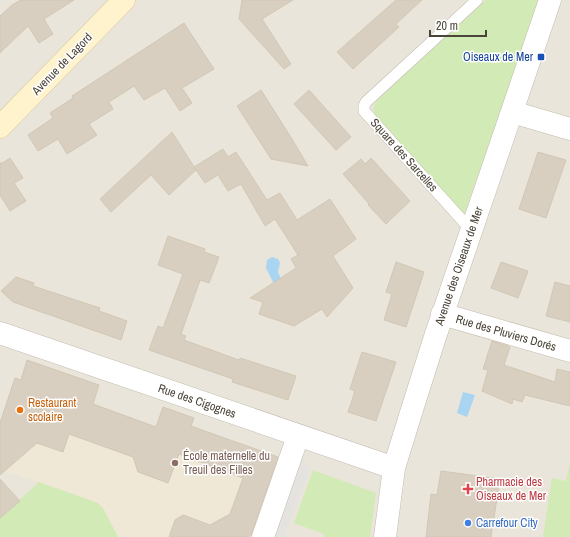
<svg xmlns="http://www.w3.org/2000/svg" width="570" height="537" font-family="'Archivo Narrow',sans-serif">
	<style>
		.residential { fill: #eae5da }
		.education { fill: #efe8d6 }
		.green { fill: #d2eab5 }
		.parking { fill: #e5e3e0 }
		.water { fill: #a9d4f2 }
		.building { fill: #d8cfc1; stroke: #d3c7b4 }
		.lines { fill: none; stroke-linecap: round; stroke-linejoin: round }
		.lane-casing { stroke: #c2bbae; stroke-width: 12 }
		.street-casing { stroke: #c2bbae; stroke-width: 23 }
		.secondary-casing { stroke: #d6c79b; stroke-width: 23 }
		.lane { stroke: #fff; stroke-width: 11 }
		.street { stroke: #fff; stroke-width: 22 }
		.secondary { stroke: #fff3cd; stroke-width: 22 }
		.transit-dot { fill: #1a4fb4; stroke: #fff; stroke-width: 1.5 }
		.food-dot { fill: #e8710a; stroke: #fff; stroke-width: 1.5 }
		.education-dot { fill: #8d6e63; stroke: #fff; stroke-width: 1.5 }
		.health-dot { fill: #e0444e; stroke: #fff; stroke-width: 1.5 }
		.shop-dot { fill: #3f7fe0; stroke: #fff; stroke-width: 1.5 }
		.labels { text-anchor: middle; stroke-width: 3; stroke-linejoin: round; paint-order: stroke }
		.transit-label { font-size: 12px; fill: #164399; stroke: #fff; text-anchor: end }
		.street-label { font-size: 12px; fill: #4b4439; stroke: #fff }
		.food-label { font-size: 12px; fill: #c56008; stroke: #fff; text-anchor: start }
		.education-label { font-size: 12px; fill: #785e54; stroke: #fff; text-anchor: start }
		.health-label { font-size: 12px; fill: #be3a42; stroke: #fff; text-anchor: start }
		.shop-label { font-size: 12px; fill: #366cbe; stroke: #fff; text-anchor: start }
	</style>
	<rect width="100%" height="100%" fill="#f6f3ec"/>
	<path class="residential" d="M0,0H570V537H0Z"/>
	<path class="education" d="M27,360L99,385L93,404L156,427L191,426L281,458L255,534L248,537H118L104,510L93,501L4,471L0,423L15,378L21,380Z"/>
	<path class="green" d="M486,0H539L464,215L375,115L373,109L377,100Z
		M570,462V537H543L552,478L566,481Z
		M313,470L376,493L370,537H323L324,534L294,523Z
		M39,482L98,503L104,510L118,537H0V518Z"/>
	<path class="parking" d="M298,452L310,468L284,537H268Z"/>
	<path class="water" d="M272,257L278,259L280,263L278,272L282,281L279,294L266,268L267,260Z
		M463,392L475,395L467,417L457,413Z"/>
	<path class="building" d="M21,0H74L44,19L53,34L39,43L28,26L0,53V16L12,5Z
		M242,0H293L262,19L291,64L284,69L239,19Z
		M396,0H422L396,24L399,27L353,69L337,52Z
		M184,23L214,69L182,88L192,103L180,111L165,88L144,100L134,86L109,102L113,109L89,124L97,135L67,154L58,139L38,151L28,135L53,118L50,113L73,98L72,96Z
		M261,90L292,139L308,166L271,159L237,106Z
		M309,90L351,137L336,150L294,104Z
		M172,132L196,170L169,195L151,175L111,212L100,199Z
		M223,149L228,157L236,152L267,200L280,193L297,220L330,199L356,239L333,256L353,288L327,317L322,309L294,326L259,314L263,302L250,298L296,268L291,259L298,255L275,219L265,226L241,184L228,191L218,175L205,183L194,167Z
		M538,152L566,160L546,218L519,209Z
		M10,158L23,178L14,183L26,201L10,211L0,195V162L1,164Z
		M371,158L410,201L386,224L368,205L369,204L343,174L361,159L365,164Z
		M168,236L205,249L204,252L219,257L209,283L200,280L181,334L186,336L184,340L239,360L240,358L296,376L288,400L232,382L233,379L149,350L158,326L163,328L183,274L158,265Z
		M396,262L424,272L406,327L384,320L392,294L386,292Z
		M501,262L528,271L518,298L491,288Z
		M16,277L34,283L33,286L100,308L99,311L127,321L121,340L13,302L1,291Z
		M555,282L570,286V322L546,316Z
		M492,341L510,347L504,365L555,382L557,369L570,372V406L525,395L522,402L513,399L512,404L482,391L488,370L483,369Z
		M362,352L396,362L376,421L348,412L355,391L350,389Z
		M27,360L99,385L93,404L156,427L163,407L194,418L191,426L278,457L251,535L248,537H169L175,520L183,515L210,525L230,514L243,478L179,454L168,483L138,472L133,457L69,434L63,452L37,443L0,475V423L15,378L21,380Z
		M441,471L500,479L491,537H426L431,494L437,495Z
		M0,479L20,501L0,518Z"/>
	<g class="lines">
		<defs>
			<path id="lane" d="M471,230L364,111V106L366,102L477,0"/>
			<path id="street" d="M512,112L570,129
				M442,314L570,351
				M0,333L394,468
				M263,537L298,436
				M385,537L394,468L410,416L435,337L550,0"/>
			<path id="secondary" d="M0,127L124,0"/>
		</defs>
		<use href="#lane" class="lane-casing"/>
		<use href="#street" class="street-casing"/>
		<use href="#secondary" class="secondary-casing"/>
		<use href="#lane" class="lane"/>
		<use href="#street" class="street"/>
		<use href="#secondary" class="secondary"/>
	</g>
	<rect class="transit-dot" x="537" y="53" width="8" height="8" rx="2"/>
	<circle class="food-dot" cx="20" cy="410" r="4"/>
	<circle class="education-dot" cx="175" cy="463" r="4"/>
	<path class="health-dot" d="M466 483h4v4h4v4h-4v4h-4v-4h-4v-4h4z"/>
	<circle class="shop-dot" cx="468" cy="523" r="4"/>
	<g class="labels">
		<g class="transit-label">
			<text x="533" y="61">Oiseaux de Mer</text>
		</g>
		<g class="street-label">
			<text transform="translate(62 64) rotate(-46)" y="4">Avenue de Lagord</text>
			<text transform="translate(404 155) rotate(48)" y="4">Square des Sarcelles</text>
			<text transform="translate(459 266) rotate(-71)" y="4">Avenue des Oiseaux de Mer</text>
			<text transform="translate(506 333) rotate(16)" y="4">Rue des Pluviers Dorés</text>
			<text transform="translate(197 401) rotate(19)" y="4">Rue des Cigognes</text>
		</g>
		<g class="food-label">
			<text x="28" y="407">Restaurant<tspan x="28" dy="14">scolaire</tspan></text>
		</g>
		<g class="education-label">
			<text x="183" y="460">École maternelle du<tspan x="183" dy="14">Treuil des Filles</tspan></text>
		</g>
		<g class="health-label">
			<text x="476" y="486">Pharmacie des<tspan x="476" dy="14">Oiseaux de Mer</tspan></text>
		</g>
		<g class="shop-label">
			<text x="476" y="527">Carrefour City</text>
		</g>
	</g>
	<path d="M430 30v6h56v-6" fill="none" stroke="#4b4439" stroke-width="2"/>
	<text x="436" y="30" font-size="12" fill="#4b4439" stroke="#ffffff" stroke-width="3" paint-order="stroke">20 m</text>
</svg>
